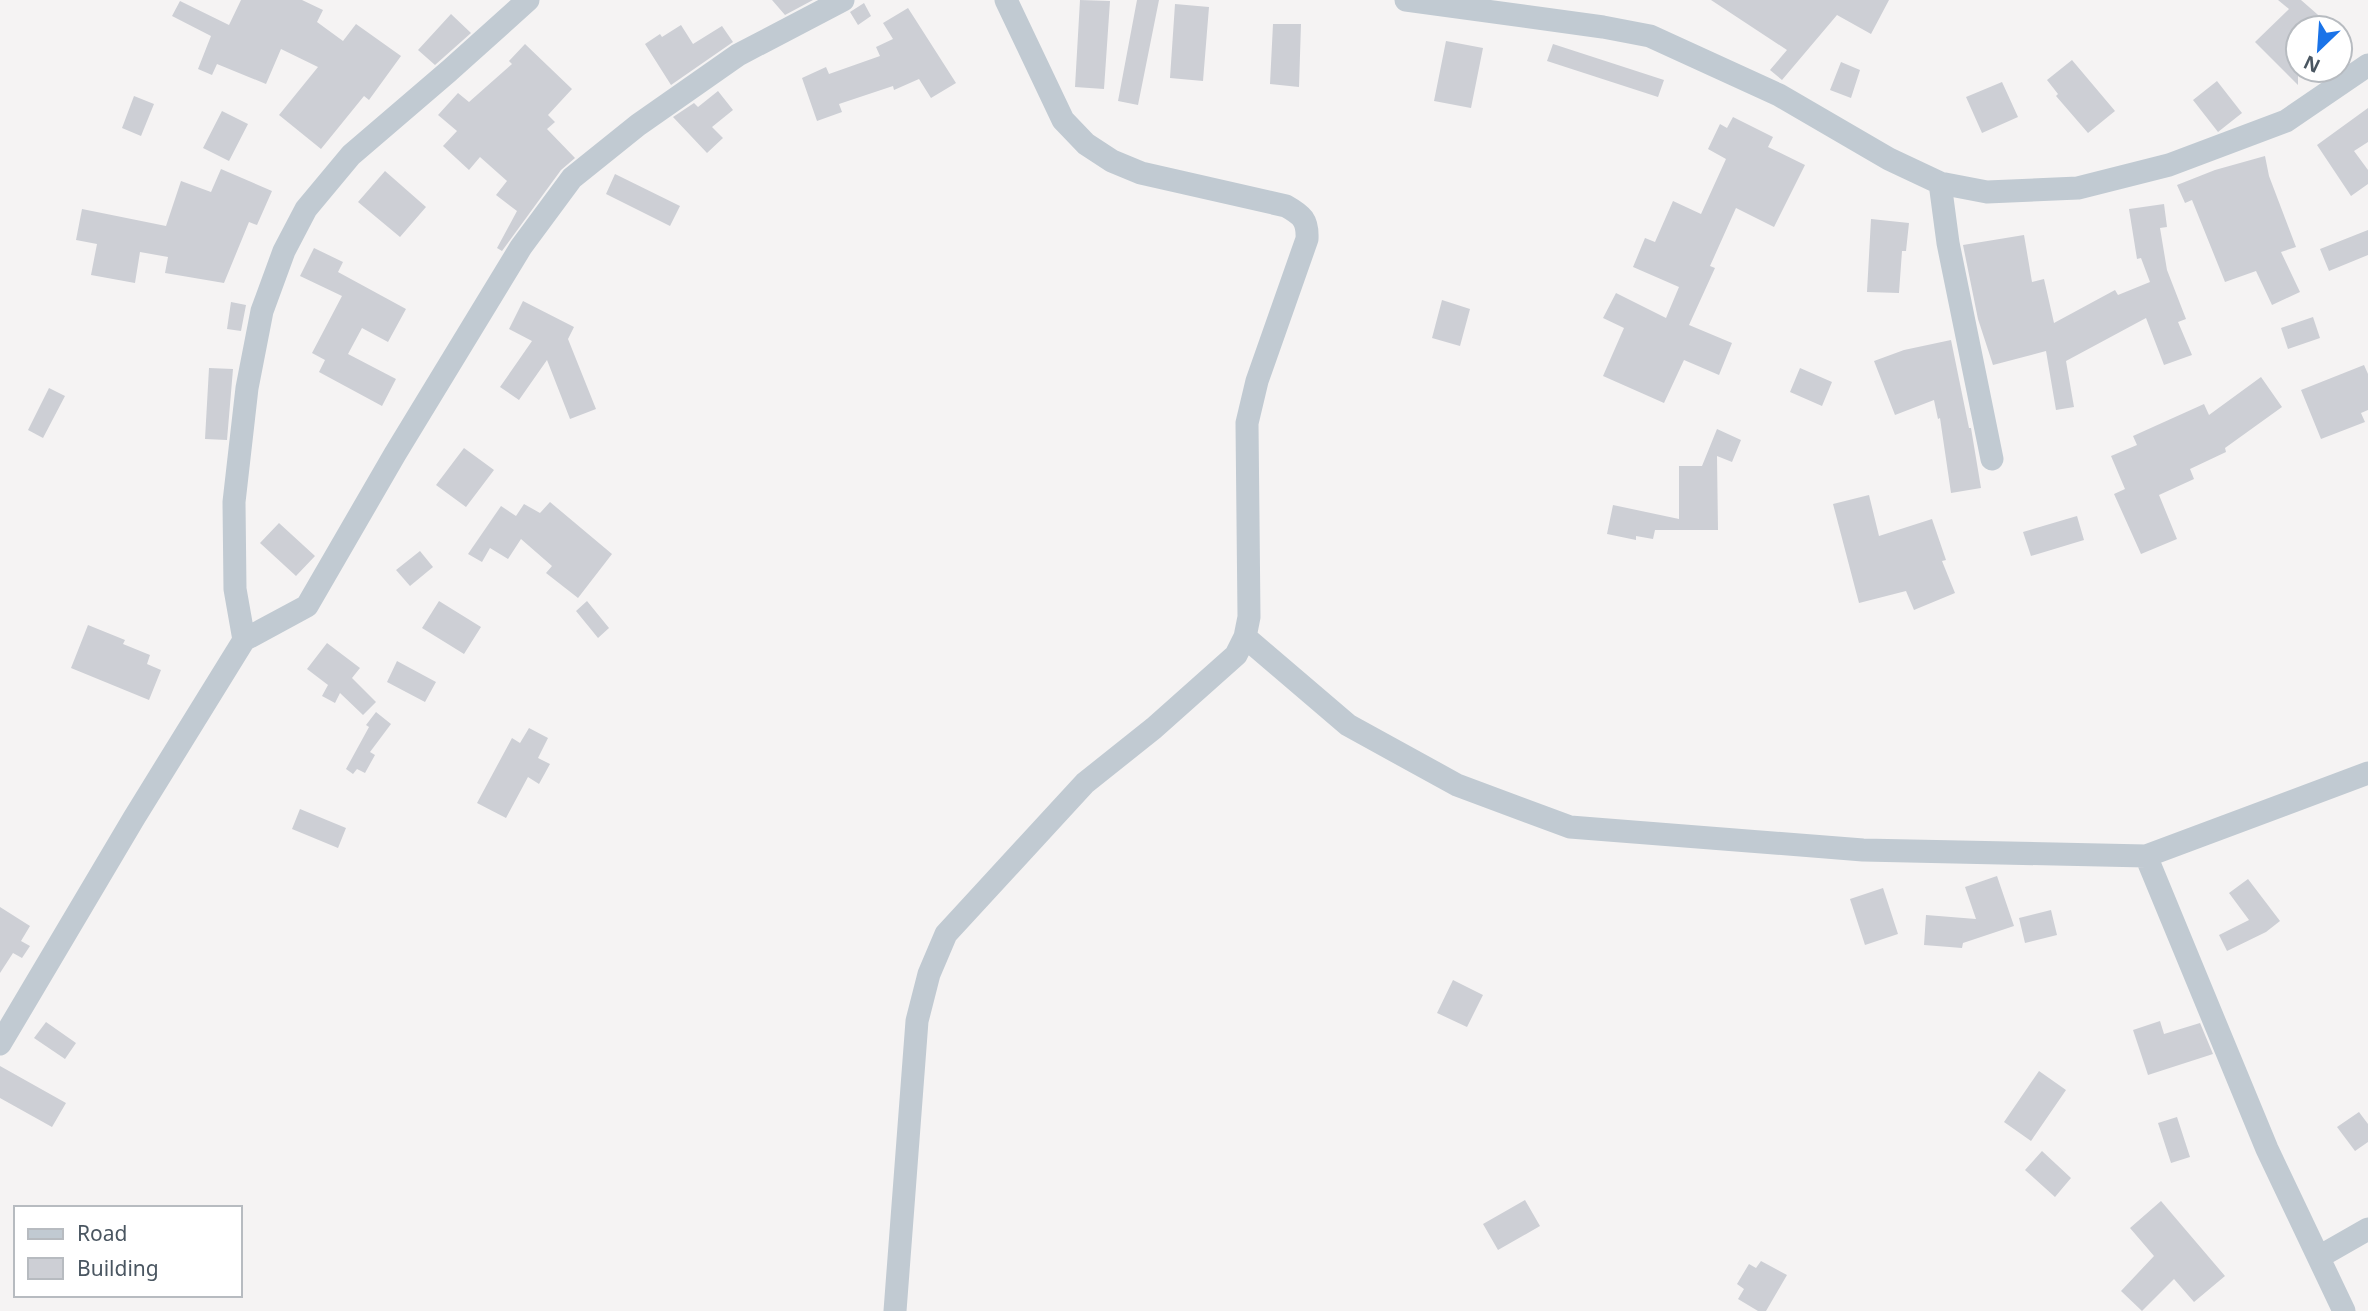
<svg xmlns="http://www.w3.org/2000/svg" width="2368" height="1311" font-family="'Noto Sans',sans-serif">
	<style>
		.building { fill: #cdcfd5 }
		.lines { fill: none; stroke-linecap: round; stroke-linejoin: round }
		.minor { stroke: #c1cad2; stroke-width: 23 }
	</style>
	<rect width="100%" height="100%" fill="#f5f3f3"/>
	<path class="building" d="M241,0H302L323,10L317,22L343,41L356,24L401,56L369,100L364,96L321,149L279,115L318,67L281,49L266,84L217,64L212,75L198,69L211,36L172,16L180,1L229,25Z
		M772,0H813L785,15Z
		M1080,0L1110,1L1104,89L1075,87Z
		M1137,0H1159L1138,105L1118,101Z
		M1711,0H1889L1871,34L1837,15L1782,80L1770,70L1787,50Z
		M2278,0H2301L2333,28H2298V85L2255,42L2289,9Z
		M864,3L871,16L858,25L850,12Z
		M1175,4L1209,7L1203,81L1170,78Z
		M908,8L956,83L931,98L919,79L894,90L893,86L839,104L842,112L817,121L802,78L826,67L829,74L880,56L876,47L893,39L883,23Z
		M451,14L471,33L435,65L418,50Z
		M1273,24H1301L1299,87L1270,84Z
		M681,25L693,44L722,26L733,42L671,85L645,44L660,34L662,37Z
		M1446,41L1483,48L1471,108L1434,101Z
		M525,44L572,89L548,115L555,122L547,129L575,158L561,170L502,251L497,248L517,211L496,195L507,181L480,157L469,170L443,146L457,131L438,115L458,93L469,102L512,64L509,61Z
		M1553,44L1664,80L1658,97L1547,61Z
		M2072,60L2115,111L2088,133L2056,96L2058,94L2047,80Z
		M1841,62L1860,70L1851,98L1830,90Z
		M2217,81L2242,113L2218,132L2193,100Z
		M2002,82L2018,117L1982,133L1966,97Z
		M718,91L733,110L712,127L723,138L707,153L673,117L694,103L698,107Z
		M134,96L154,104L141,136L122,128Z
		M2368,108V142L2354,151L2368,170V184L2351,196L2317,145Z
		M222,111L248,124L229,161L203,148Z
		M1733,117L1773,137L1768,147L1805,165L1774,227L1736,208L1710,266L1715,268L1689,325L1732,343L1719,375L1684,360L1664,403L1603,376L1624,328L1603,318L1616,293L1666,318L1679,287L1633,267L1645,238L1655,242L1673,201L1701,214L1726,159L1708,149L1720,124L1727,128Z
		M2265,156L2269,176L2296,247L2281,252L2300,292L2272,305L2256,271L2225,282L2192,200L2185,203L2177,185L2215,170Z
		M221,169L272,191L257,225L249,222L224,283L165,273L168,257L140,252L135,283L91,275L97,244L76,240L82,209L166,226L181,181L211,192Z
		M385,171L426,207L400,237L358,202Z
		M615,174L680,206L670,226L606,194Z
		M2164,204L2167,227L2160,228L2167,270L2186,319L2178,322L2192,355L2164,365L2146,318L2066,361L2074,407L2056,410L2046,351L1993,365L1978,319L1963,245L2024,235L2032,282L2044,279L2054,323L2115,290L2118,295L2150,282L2141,258L2137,259L2129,209Z
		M1871,219L1909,223L1906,251H1902L1899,293L1867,292Z
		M2368,230V255L2329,271L2320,249Z
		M314,248L343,262L338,272L406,309L388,342L362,328L348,354L396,379L382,406L319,372L325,360L312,353L342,296L300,276Z
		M1442,300L1470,309L1460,346L1432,338Z
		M523,301L574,327L568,339L596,409L570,419L547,360L519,400L500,387L532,341L509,329Z
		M231,302L246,305L241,331L227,329Z
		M2313,317L2320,338L2288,349L2281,328Z
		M1951,340L1969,428H1971L1981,488L1951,493L1940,418L1938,419L1934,400L1895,415L1874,361L1904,350Z
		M2364,365L2368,374V410L2361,413L2365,422L2321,439L2301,390Z
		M209,368L233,369L227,440L205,439Z
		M1800,368L1832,382L1822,406L1790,392Z
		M2261,377L2282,407L2225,448L2226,452L2190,469L2194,479L2159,495L2177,539L2141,554L2114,494L2125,489L2111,456L2137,445L2133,436L2204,404L2209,415Z
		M49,388L65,396L43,438L28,430Z
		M1717,429L1741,440L1732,462L1717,456L1718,530H1655L1653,539L1636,536V540L1607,534L1613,505L1679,519V466H1702Z
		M464,448L494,470L466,507L436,485Z
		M1869,495L1879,536L1932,519L1946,560L1942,561L1955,593L1914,610L1906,591L1859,603L1833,504Z
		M550,502L612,554L578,598L546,573L552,566L521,539L508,559L490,548L482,562L468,554L501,506L516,516L524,504L540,513Z
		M2077,516L2084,540L2031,556L2023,532Z
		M279,523L315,556L296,576L260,543Z
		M420,551L433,567L410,586L396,570Z
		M439,601L481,627L464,654L422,628Z
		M587,601L609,628L598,638L576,611Z
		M88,625L125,640L123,644L150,655L147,664L161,670L149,700L71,668Z
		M327,643L360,668L352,678L376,702L363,715L340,693L335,703L322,696L328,685L307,669Z
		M397,661L436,682L425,702L387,682Z
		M376,712L391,724L370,752L375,755L365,773L357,769L353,774L346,769L369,727L366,725Z
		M529,728L548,738L538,758L550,764L539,784L528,777L506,818L477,803L512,738L520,743Z
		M300,809L346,828L338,848L292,829Z
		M1997,876L2014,926L1963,943L1962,948L1924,945L1926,915L1976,919L1965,887Z
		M2248,879L2280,921L2266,932L2227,951L2219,935L2249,920L2229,893Z
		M1883,888L1898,934L1865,945L1850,899Z
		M0,907L30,926L21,941L30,946L22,958L13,953L0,973Z
		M2051,910L2057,935L2025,943L2019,918Z
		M1453,980L1483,995L1467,1027L1437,1013Z
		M2160,1021L2164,1034L2200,1023L2213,1054L2148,1075L2133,1030Z
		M46,1022L76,1043L65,1059L34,1038Z
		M0,1066L66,1103L52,1127L0,1098Z
		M2039,1071L2066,1090L2031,1141L2004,1122Z
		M2359,1112L2368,1124V1142L2355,1151L2337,1127Z
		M2177,1117L2190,1157L2171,1163L2158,1123Z
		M2042,1151L2071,1178L2055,1197L2025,1170Z
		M1525,1200L1540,1226L1498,1250L1483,1224Z
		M2161,1201L2225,1276L2194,1302L2174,1279L2142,1311L2121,1291L2154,1256L2130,1228Z
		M1761,1261L1787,1275L1766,1311H1758L1738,1299L1744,1289L1737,1284L1749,1264L1756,1268Z"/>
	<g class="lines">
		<path class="minor" d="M1406,0L1603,27L1650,36L1779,95L1889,159L1940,183L1987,192L2078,188L2169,165L2286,121L2368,65
			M1940,183L1948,243L1992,459
			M1245,637L1348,725L1457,785L1570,827L1863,850L2146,856L2267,1149L2344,1311
			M244,640L235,589L234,502L247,388L262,311L284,251L306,209L351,155L449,71L528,0
			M2146,856L2368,773
			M0,1044L134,818L244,640L307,606L395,454L521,247L572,178L638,125L738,55L843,0
			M2319,1257L2368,1229
			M895,1311L917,1021L929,974L946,934L1085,783L1154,728L1236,655L1245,637L1249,617L1247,423L1257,381L1307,239C1308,220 1302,215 1286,206L1141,173L1112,161L1086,144L1063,120L1006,0"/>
	</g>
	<rect x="14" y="1206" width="228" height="91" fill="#ffffff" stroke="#b7bbc0" stroke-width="2"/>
	<rect x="28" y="1229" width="35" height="10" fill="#c1cad2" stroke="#b7bbc0" stroke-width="2"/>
	<text x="77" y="1241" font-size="21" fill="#4a5661">Road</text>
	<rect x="28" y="1258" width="35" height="21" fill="#cdcfd5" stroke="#b7bbc0" stroke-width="2"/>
	<text x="77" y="1276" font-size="21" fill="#4a5661">Building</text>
	<g transform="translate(2319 49) rotate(205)"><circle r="33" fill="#ffffff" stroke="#b7bbc0" stroke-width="2"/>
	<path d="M0-5L12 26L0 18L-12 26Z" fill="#1a73e8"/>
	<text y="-10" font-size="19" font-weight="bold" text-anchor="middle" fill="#4a5661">N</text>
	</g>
</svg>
